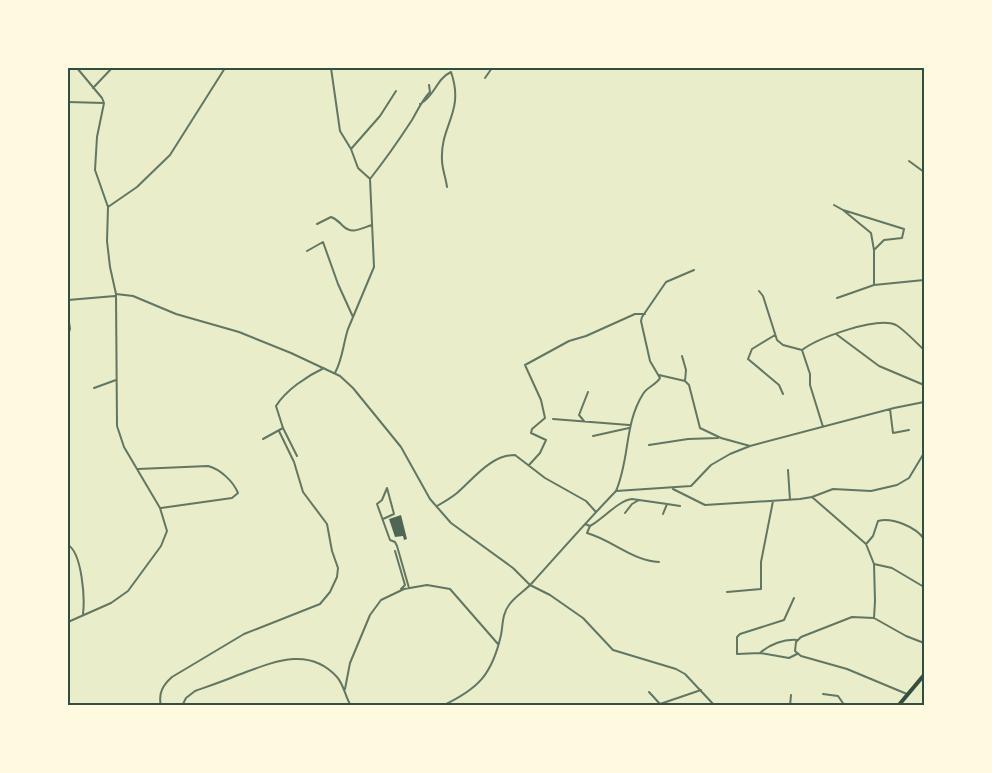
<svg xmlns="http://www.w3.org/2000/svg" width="992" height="773" font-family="'Noto Sans',sans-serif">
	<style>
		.building { fill: #4f6655 }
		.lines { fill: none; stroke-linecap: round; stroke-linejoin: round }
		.minor { stroke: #617663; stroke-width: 2 }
		.trunk { stroke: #344e41; stroke-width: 4 }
		.neatline { fill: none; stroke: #344e41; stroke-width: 2 }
	</style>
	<rect width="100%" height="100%" fill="#e9edc9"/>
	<path class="building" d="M401,515L407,539L404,540L403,536L395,537L389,519Z"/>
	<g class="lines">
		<path class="minor" d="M331,68L340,131L351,149L358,168L369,178
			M485,78L492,68
			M93,88L112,68
			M68,102L104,103
			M420,104C435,96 436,79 451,72C465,112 440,125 442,160C442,169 446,178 447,187
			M351,149L380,116L396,91
			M909,161L924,172
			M834,205L843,210
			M108,207L137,187L170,155L225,68
			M317,224L331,217C337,219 339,222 343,226C352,235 362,228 372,225
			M307,251L323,242L338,284L353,317
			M874,285V250L884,240L902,238L904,229L843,210L871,233L874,250
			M759,291L763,296L777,340L783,345L802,350
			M116,294L133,296L176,314L239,332L291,353L340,376L353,388L401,447L430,499L451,523L513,568L530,585L550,595L583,618L613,650L676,669L685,674L715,706
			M837,298L874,285L924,280
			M68,300L115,296
			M68,315L70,329L68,335
			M836,334L879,366L924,385
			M775,335L752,349L748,359L779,385L783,394
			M682,356L686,370L685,381
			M335,373C343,358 343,344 348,329L374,267L370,179C385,160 399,140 412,120C418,110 422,100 430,92L429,85
			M659,375L685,381L689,385L700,428L721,438L750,446
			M94,388L116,380
			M890,409L893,433L909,430
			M553,419L629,425
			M584,421L579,415L588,392
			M823,427L810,385V374L802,350C818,338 877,316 896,325C903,329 918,344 924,350
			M593,436L629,428
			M263,439L283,428
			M649,445L688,439L718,438
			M297,456L283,428L276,406C286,390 307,376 324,368
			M529,465L540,453L546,440L531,433L532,429L545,418L541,400L525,365L569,341L586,336L635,314H645
			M138,469L208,466C220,469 233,481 238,493L232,498L161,508
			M788,470L790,500
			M673,489L705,505L800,499L812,497L833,489L871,491L897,485L909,478L924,453
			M616,491C630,459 624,424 643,394C647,387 656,385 660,378L650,361L641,321L642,317L666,282L694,270
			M812,497L866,544L874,564L875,601L874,618L906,636L924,643
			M667,504L680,506
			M437,506C444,502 451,498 457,493C474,478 491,455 515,455L545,478L586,501L596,512
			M625,513L632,504L639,500
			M383,519L394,514L387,488L382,500L377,504L390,540L395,542L397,546L409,588
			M585,524L590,526C603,519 619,500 632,499L667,504L663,514
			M590,526L587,533C612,540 633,561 659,562
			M867,543L873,536L878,521C892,517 916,527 924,539
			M68,545C82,553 85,598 83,614
			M395,551L405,585L401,589
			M874,564L892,568L924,587
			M727,592L761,589V562L773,501
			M874,618L852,617L801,637L796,642L795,651L801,656L847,669L907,694
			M68,622L111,603L128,591L161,546L167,531L160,508L124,447L117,426L116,294L110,267L107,241L108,207L95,170L97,137L104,103L102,98L77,68
			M760,653L737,654V637L740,634L784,620L794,598
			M797,654L789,658L760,653C770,644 784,639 797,640
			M345,689L350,663L370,615L381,600L404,589L427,585L450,589L498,644
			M649,692L660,704L701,690
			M823,694L838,696L845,706
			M161,706C158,693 163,685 172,677L244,634L320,604L330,592L337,577L338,568L332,551L327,524L303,492L294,462L279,431
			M182,706L186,698L195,691C209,686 224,681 238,675C271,663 308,645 337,677C344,685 345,696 351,706
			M442,706C478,689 492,675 501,635C503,625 502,614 509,605C515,596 525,591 532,583C560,552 587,521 616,491L691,486L711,465L730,454L750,446L894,408L924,402
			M790,706L791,695"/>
		<path class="trunk" d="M898,706L924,675"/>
	</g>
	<rect width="992" height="773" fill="none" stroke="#fefae0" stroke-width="138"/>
	<rect x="69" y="69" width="854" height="635" class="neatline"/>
</svg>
